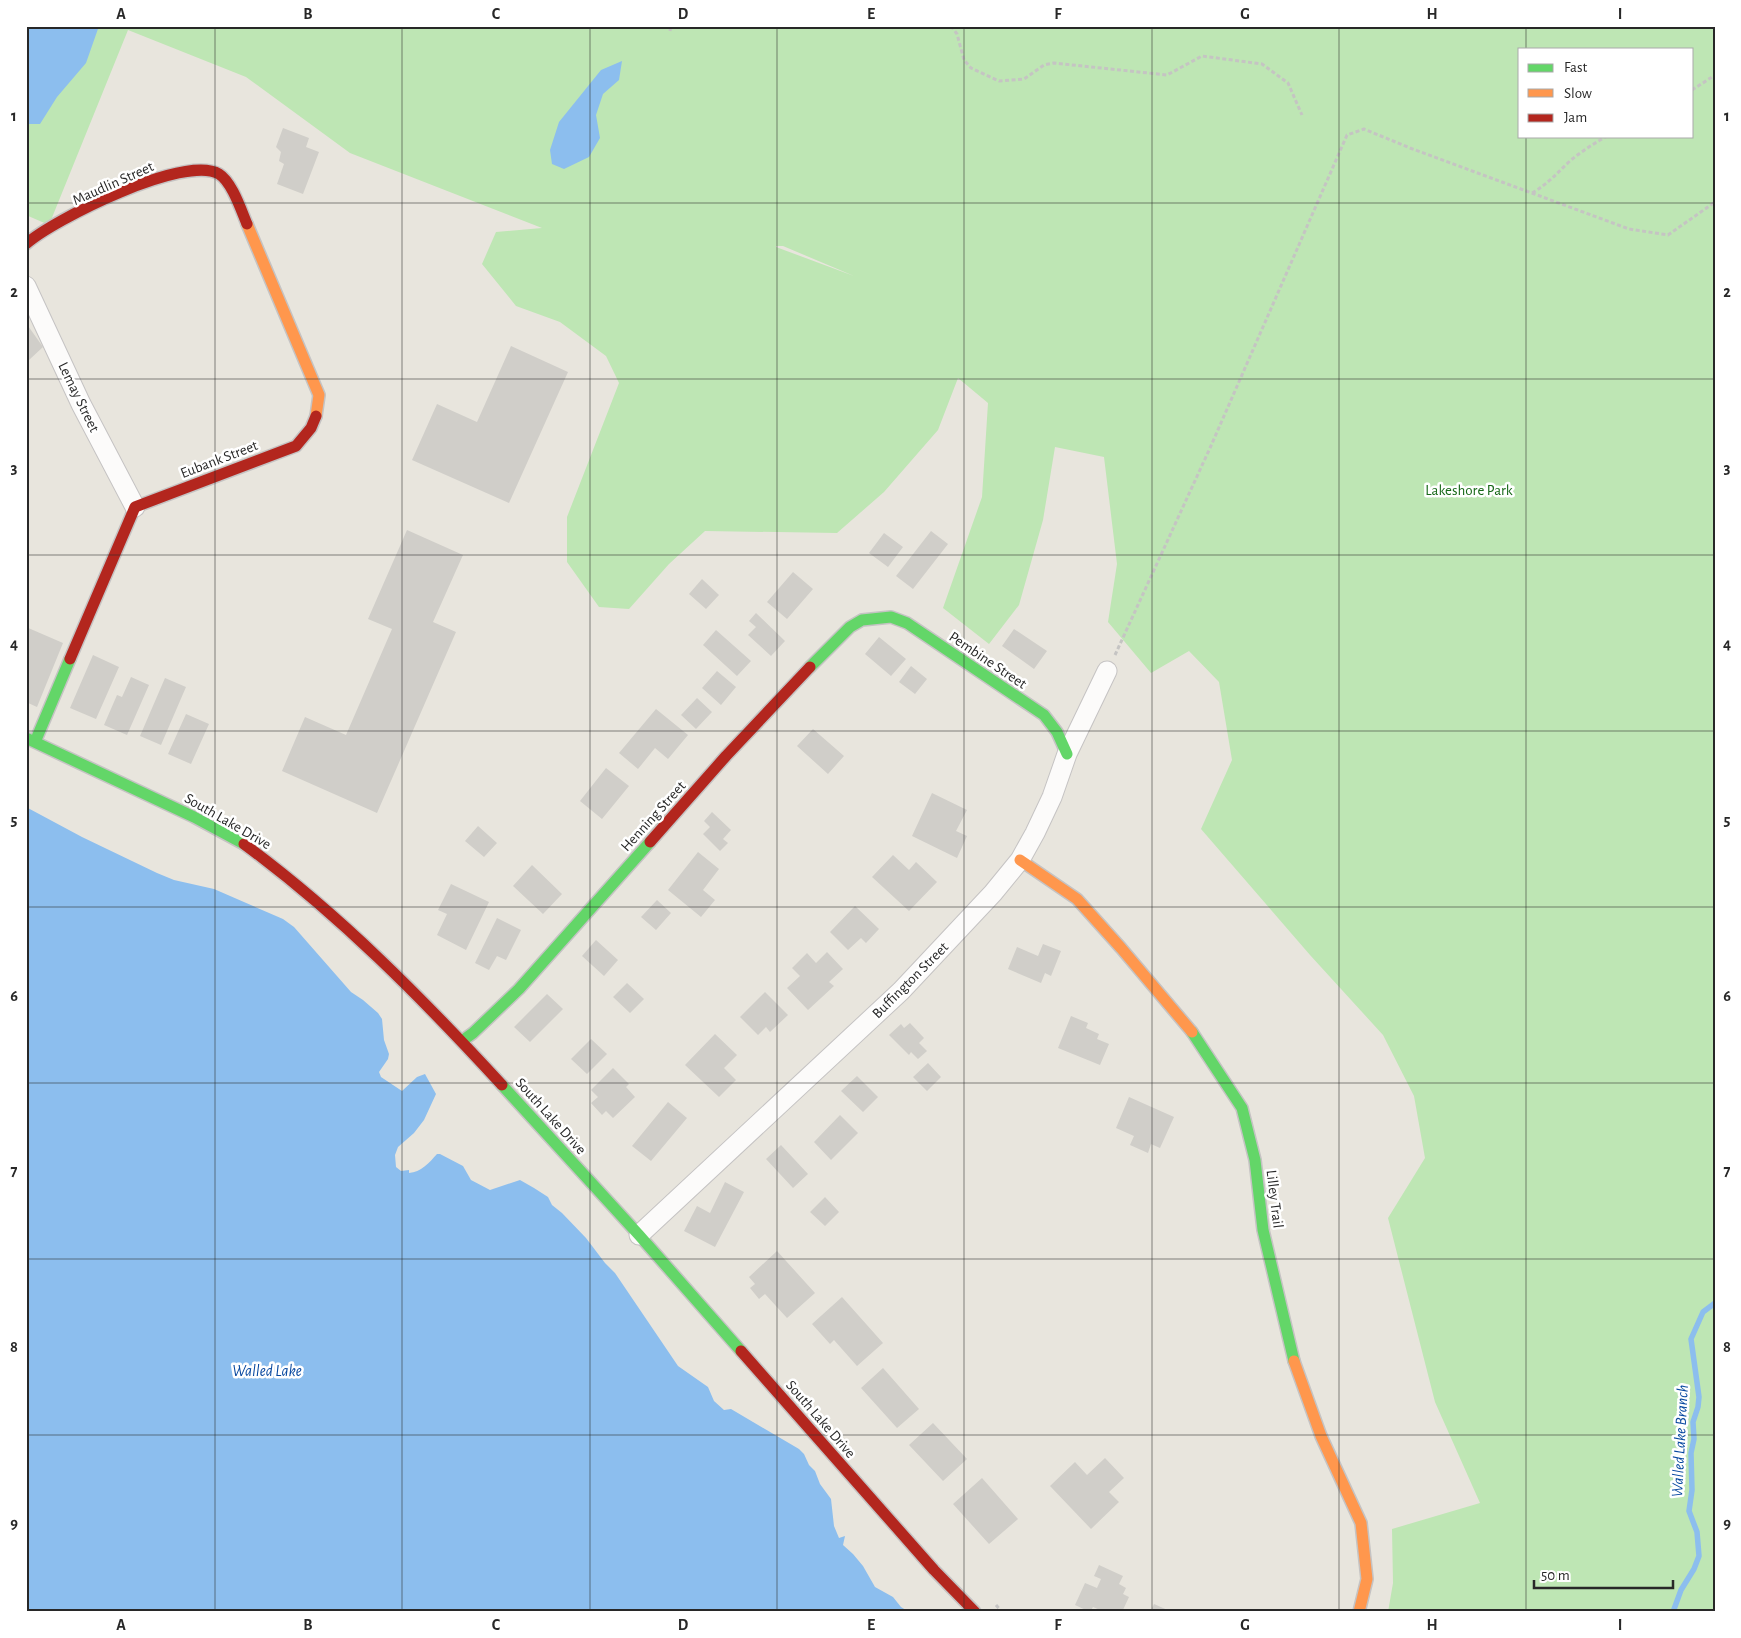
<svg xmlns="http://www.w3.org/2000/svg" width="1741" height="1638" font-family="'Alegreya Sans',sans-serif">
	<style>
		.green { fill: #bee6b4; fill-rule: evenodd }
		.water { fill: #8cbeee }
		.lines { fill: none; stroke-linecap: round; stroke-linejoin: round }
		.stream { stroke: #8cbeee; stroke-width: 5.5 }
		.building { fill: #d0cec9 }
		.street-casing { stroke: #c5c3c3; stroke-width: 21 }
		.fast-casing { stroke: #c5c3c3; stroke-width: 14 }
		.slow-casing { stroke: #c5c3c3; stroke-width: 14 }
		.jam-casing { stroke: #c5c3c3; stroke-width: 14 }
		.path { stroke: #c5c4c3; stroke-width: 3; stroke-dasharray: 4 2.5; stroke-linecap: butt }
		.street { stroke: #fcfbfa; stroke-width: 19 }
		.fast { stroke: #63d668; stroke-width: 11 }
		.slow { stroke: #ff974d; stroke-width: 11 }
		.jam { stroke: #b3261e; stroke-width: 11 }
		.grid { fill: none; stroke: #282828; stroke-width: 1; stroke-opacity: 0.55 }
		.labels { text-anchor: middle; stroke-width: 5; stroke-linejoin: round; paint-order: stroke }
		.street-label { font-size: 15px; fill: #282828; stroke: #fff }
		.park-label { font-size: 15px; fill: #166817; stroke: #fff }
		.water-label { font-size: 16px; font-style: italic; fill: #06479f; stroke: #fff }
		.neatline { fill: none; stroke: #282828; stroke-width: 2 }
		.grid-label { font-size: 16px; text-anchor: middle; font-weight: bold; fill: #282828 }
	</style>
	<rect width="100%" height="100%" fill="#e8e5dd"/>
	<path class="green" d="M26,26H1715V1612H1388L1393,1583L1392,1529L1480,1503L1435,1402L1388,1218L1425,1158L1414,1096L1383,1035L1310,955L1201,829L1232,760L1219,682L1189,651L1151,673L1108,622L1117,564L1104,457L1055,447L1043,520L1019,605L989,644L943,608L982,497L988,403L958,378L938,430L884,492L837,533L705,531L669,564L629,609L599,607L567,562V517L619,383L606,356L560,322L516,306L482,264L496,232L542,228L350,153L246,77L128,30L49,225L26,215ZM1520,49H1692V136H1520ZM776,246H783L854,276L776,247Z"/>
	<path class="water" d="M26,26H99L86,63L57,97L40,124H26Z
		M622,61L619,80L603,94L596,115L600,138L589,157L564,169L552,164L550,150L559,122L601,70Z
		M26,807L82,837L157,873L174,880L214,889L283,919L294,927L351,992L363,1000L378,1013L382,1019L384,1040L389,1054L388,1059L379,1072L381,1077L402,1091L417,1077L425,1074L436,1094L424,1120L414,1133L398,1147L395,1155L396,1167L401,1171L409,1170V1173C421,1172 429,1163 437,1154H440L463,1166L471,1180L490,1190L520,1180L534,1188L548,1197L552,1205L562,1213L586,1238L605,1263L615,1273L678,1366L708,1387L714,1401L724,1410L731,1409L799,1449L804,1454L809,1465L815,1471L820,1484L831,1499L834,1526L839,1538L845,1536L843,1545L853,1554L863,1566L875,1587L893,1597L901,1607L909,1612H26Z"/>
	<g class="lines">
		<path class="stream" d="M1673,1612L1681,1590L1694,1569L1699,1556L1697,1532L1689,1511L1692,1490L1691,1453L1694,1439L1693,1422L1698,1407L1699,1397L1691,1339L1703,1312L1715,1303"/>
	</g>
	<path class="building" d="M283,128L309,138L306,147L319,152L303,194L277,184L284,164L279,161L281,152L276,147Z
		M26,323L43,347L29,360L26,357Z
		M511,346L568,372L509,503L412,460L437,404L477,422Z
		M407,530L463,555L433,622L456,632L377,813L282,771L305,717L346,735L392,629L368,619Z
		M931,531L948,544L913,589L896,576Z
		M884,533L903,547L888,567L869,553Z
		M793,572L813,589L787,619L767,602Z
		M702,579L719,595L706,609L689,594Z
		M756,613L785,641L771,656L748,635L756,627L749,621Z
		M26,627L63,643L37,707L26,702Z
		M1014,629L1047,651L1034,669L1002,646Z
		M716,630L751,661L737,676L703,645Z
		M879,637L906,659L891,676L865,654Z
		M93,655L119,667L96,719L70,708Z
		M911,666L927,679L915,694L899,682Z
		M717,671L736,687L721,705L702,688Z
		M131,677L149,685L127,735L104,725L117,695L122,697Z
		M165,678L186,687L161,745L140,736Z
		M697,698L712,712L696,729L681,715Z
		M656,709L688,735L668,759L655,748L638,769L619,753Z
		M186,714L209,724L191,764L168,754Z
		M813,729L844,756L828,774L797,746Z
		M606,768L629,786L602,819L580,801Z
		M932,793L967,810L956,831L967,836L957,858L912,836Z
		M712,812L731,830L723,839L728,843L720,851L703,834L710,827L704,821Z
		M478,826L497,843L484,857L465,841Z
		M698,852L719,869L703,890L715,900L701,917L668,890Z
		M893,855L909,870L916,862L937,882L909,911L872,877Z
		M532,865L562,894L543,914L513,886Z
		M451,884L489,902L466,950L437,935L447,914L438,910Z
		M657,900L671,913L656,930L641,917Z
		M855,906L879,929L866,943L861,938L848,950L830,932Z
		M497,918L521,930L506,960L497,956L489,970L475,963Z
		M596,940L618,960L604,976L582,956Z
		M1043,944L1061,951L1051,976L1045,973L1041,983L1008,969L1017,947L1038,956Z
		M827,952L843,969L829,982L834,986L808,1010L787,988L800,976L792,968L807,953L816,963Z
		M627,983L644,999L630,1013L613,997Z
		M765,992L788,1015L770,1032L766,1027L758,1035L740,1017Z
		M547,994L563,1009L530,1042L514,1027Z
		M1071,1016L1088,1023L1086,1028L1099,1034L1097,1039L1109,1044L1100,1065L1058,1048Z
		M910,1023L924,1038L919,1043L927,1051L918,1059L911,1052L909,1055L889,1035L901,1024L904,1028Z
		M715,1034L737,1055L724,1068L736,1080L719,1097L685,1065Z
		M591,1039L607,1054L587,1074L571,1059Z
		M928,1063L941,1077L927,1091L913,1077Z
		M613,1068L629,1084L626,1087L635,1097L613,1118L606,1111L602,1115L591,1103L598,1097L591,1090Z
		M857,1076L878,1097L863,1112L841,1091Z
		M1129,1097L1174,1117L1160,1148L1151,1144L1148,1153L1130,1145L1134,1136L1116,1128Z
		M668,1102L687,1118L651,1161L632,1146Z
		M840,1115L858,1133L831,1160L814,1142Z
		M781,1145L808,1174L793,1188L766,1159Z
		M725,1182L744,1192L715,1247L684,1231L697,1206L710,1213Z
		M825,1197L839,1212L825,1226L810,1212Z
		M777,1251L815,1293L787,1318L765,1294L759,1299L750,1288L755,1284L749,1277Z
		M842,1297L883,1343L857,1366L834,1340L830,1344L812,1324Z
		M883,1368L919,1409L897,1428L861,1388Z
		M933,1423L967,1459L943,1481L909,1445Z
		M1105,1458L1124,1478L1109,1492L1119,1502L1091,1529L1050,1486L1075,1462L1087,1475Z
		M982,1478L1018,1519L989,1544L953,1504Z
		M1099,1565L1123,1576L1119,1584L1126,1588L1123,1594L1129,1597L1122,1612H1099L1100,1610L1093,1607L1090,1612L1075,1605L1085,1583L1097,1588L1101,1579L1094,1576Z
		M1154,1604L1172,1612H1150Z"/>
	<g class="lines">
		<defs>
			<path id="street" d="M26,286L81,404L135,507
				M639,1235L901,991L993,893L1020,860L1035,833L1052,797L1067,754L1107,671"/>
			<path id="fast" d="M810,667L850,627L862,620L891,617L907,623L1044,715L1057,732L1067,754
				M26,738L194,817L244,844
				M35,742L70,659
				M1192,1032L1242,1108L1255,1160L1263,1230L1294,1361
				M462,1041L473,1033L519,989L650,842
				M502,1085L639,1235L741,1351"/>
			<path id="slow" d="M247,224L319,395L316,416
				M1020,860L1077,899L1121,948L1192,1032
				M1294,1361L1321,1436L1361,1523L1367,1579L1359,1612"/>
			<path id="jam" d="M26,244C54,219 185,154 219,174C232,182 241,210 247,224
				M70,659L135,507L296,446L311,428L316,416
				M650,842L726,756L810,667
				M244,844C339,914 422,998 502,1085
				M741,1351L934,1570L975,1612"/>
		</defs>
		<use href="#street" class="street-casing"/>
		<use href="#fast" class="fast-casing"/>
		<use href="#slow" class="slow-casing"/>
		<use href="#jam" class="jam-casing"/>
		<path class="path" d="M951,26L957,34L964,60L971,68L999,81L1024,79L1044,65L1054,63L1167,75L1202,56L1262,64L1288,83L1302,115
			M670,31L671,26
			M1692,90L1715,75
			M1532,193C1548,184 1558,172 1571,160C1582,151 1595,143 1607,136
			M1115,655L1210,448L1347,135L1364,129L1410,148L1629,229L1668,235L1715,202
			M996,1605L1002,1612"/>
		<use href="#street" class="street"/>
		<use href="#fast" class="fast"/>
		<use href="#slow" class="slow"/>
		<use href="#jam" class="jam"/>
	</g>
	<path class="grid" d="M215,26V1612M402,26V1612M590,26V1612M777,26V1612M964,26V1612M1152,26V1612M1339,26V1612M1526,26V49M1526,136V1612M26,203H1715M26,379H1715M26,555H1715M26,731H1715M26,907H1715M26,1083H1715M26,1259H1715M26,1435H1715"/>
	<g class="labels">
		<g class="street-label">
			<text transform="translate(113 183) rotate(-24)" y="5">Maudlin Street</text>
			<text transform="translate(79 397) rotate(64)" y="5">Lemay Street</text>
			<text transform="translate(219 459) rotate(-21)" y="5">Eubank Street</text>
			<text transform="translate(988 660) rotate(34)" y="5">Pembine Street</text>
			<text transform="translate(653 816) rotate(-48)" y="5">Henning Street</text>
			<text transform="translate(228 821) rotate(30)" y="5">South Lake Drive</text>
			<text transform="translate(910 980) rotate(-45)" y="5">Buffington Street</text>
			<text transform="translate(551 1116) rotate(48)" y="5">South Lake Drive</text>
			<text transform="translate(1275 1199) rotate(83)" y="5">Lilley Trail</text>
			<text transform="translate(821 1419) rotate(49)" y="5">South Lake Drive</text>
		</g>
		<g class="park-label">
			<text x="1469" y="495">Lakeshore Park</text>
		</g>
		<g class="water-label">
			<text x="267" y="1376">Walled Lake</text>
			<text transform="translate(1679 1441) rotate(-87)" y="6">Walled Lake Branch</text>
		</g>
	</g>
	<rect width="1741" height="1638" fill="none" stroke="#ffffff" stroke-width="55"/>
	<rect x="1518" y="48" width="175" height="90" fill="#ffffff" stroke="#a9a9a9"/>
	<rect x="1528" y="64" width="25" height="8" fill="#63d668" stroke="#a9a9a9"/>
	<text x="1564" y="72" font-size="15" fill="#282828">Fast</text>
	<rect x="1528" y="89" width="25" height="8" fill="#ff974d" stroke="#a9a9a9"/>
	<text x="1564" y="98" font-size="15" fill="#282828">Slow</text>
	<rect x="1528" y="114" width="25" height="8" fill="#b3261e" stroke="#a9a9a9"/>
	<text x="1564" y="122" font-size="15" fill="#282828">Jam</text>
	<path d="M1534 1580v8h139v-8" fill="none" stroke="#282828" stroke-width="2.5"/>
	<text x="1541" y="1580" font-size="15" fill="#282828" stroke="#ffffff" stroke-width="4" paint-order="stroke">50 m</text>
	<rect x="28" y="28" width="1686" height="1582" class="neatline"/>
	<g class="grid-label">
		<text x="121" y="19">A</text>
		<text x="308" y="19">B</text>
		<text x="496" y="19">C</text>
		<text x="683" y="19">D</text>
		<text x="871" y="19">E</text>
		<text x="1058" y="19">F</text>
		<text x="1245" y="19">G</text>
		<text x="1432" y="19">H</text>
		<text x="1620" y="19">I</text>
		<text x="14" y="121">1</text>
		<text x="1727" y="121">1</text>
		<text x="14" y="297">2</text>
		<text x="1727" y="297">2</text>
		<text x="14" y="473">3</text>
		<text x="1727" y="473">3</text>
		<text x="14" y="649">4</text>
		<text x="1727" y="649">4</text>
		<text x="14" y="825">5</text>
		<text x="1727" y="825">5</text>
		<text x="14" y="1001">6</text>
		<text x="1727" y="1001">6</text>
		<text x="14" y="1176">7</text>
		<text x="1727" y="1176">7</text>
		<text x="14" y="1352">8</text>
		<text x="1727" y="1352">8</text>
		<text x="14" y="1528">9</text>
		<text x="1727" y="1528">9</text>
		<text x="121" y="1630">A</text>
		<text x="308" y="1630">B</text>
		<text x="496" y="1630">C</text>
		<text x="683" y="1630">D</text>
		<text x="871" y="1630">E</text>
		<text x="1058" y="1630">F</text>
		<text x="1245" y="1630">G</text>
		<text x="1432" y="1630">H</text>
		<text x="1620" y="1630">I</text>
	</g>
</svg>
